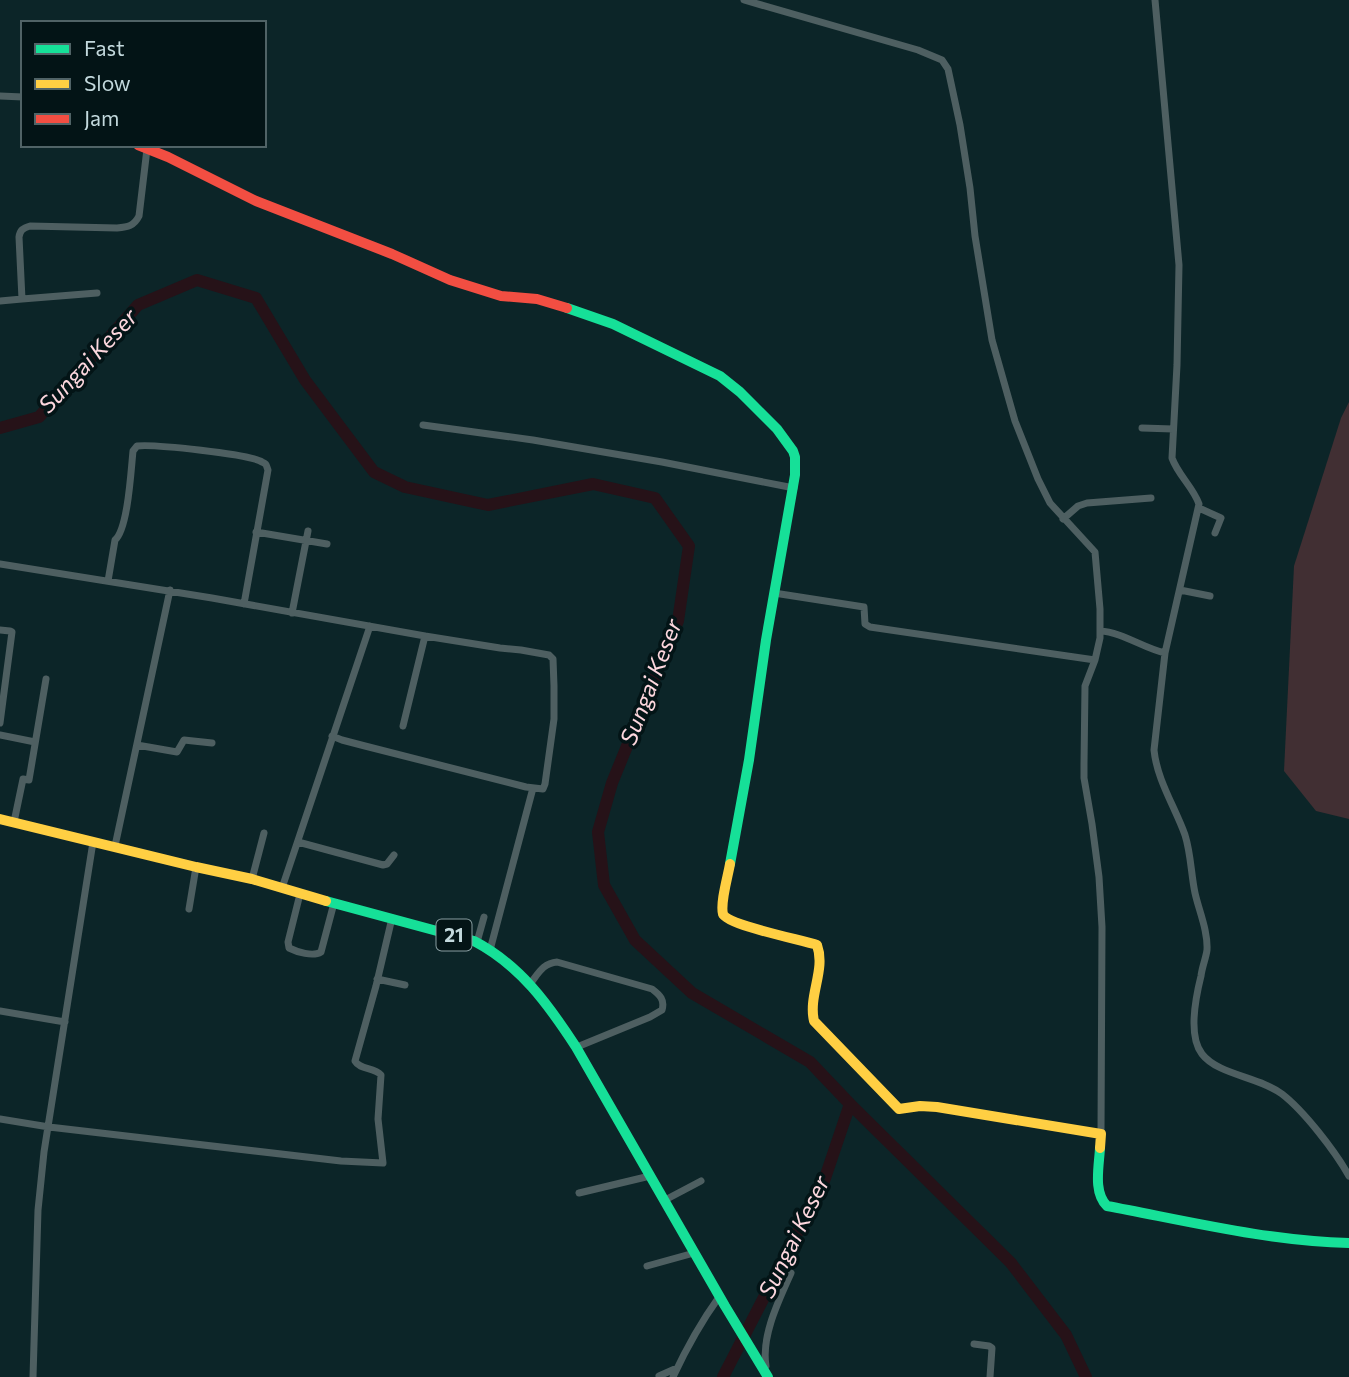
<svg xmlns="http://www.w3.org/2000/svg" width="1349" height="1377" font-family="Commissioner,sans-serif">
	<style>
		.green { fill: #412f33 }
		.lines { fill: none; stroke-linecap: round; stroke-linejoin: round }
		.river { stroke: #261218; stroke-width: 12 }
		.street { stroke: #4e5f61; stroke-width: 7 }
		.fast { stroke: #16e098; stroke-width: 10 }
		.slow { stroke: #ffcf43; stroke-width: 10 }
		.jam { stroke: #f24e42; stroke-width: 10 }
		.labels { text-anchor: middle; stroke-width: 7; stroke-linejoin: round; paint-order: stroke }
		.shield { fill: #031416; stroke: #899ea1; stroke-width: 2 }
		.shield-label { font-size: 19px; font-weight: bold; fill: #c3d9dd }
		.water-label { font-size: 23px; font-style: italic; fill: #fdd7de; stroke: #031416 }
	</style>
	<rect width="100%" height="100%" fill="#0c2528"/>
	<path class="green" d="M1349,402V819L1316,811L1284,771L1294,566L1341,418Z"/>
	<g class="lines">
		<path class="river" d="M0,428L39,417L138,305L197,280L256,298L305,380L374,472L405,487L488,505L593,484L655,498L689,546L678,621L612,783L598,832L604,885L635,940L692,993L810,1062L850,1104L824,1181L723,1377
			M850,1104L1011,1263L1066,1335L1086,1377"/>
		<path class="street" d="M744,0L918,50L942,60L948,69L960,125L970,188L975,236L992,340L1015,421L1038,479L1050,503L1095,552L1100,609V638L1095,660L1085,686L1084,764V778L1092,824L1099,877L1102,927L1101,1134
			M1155,0L1179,265L1177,365L1172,458C1178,475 1193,487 1199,504L1165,653L1154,750C1157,780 1175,807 1185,835C1191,854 1191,874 1195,893C1199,911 1208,931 1207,950C1206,958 1202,967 1201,976C1196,996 1188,1036 1202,1054C1218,1075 1260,1077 1282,1094C1304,1111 1335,1151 1349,1176
			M0,96L23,97
			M22,299L97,293
			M0,301L22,299L19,237C20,230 23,228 30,226L117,228C128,227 134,226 139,216L147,149
			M423,425L533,440L662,462L794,488
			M1142,428L1173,429
			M1199,508L1221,518L1215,533
			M1063,519L1078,506L1087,503L1151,498
			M256,532L327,544
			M0,564L212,598L425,636L500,648L521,650L549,655L553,659L554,686V719L545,784L543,789L526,787L365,746L342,740L332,736
			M108,581L115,540C128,529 131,470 133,451L137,446C153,444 250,454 262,462C267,464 266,465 268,470L244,604
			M1180,590L1210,596
			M774,593L864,607L865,624L870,627L1095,660
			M292,613L308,531
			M0,630L10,631L12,632L3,700H0
			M1100,631C1122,632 1143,648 1165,653
			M0,723L3,700
			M403,726L425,636
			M0,735L35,742
			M137,745L177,752L184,740L212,743
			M14,822L23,779L29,780L46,679
			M298,842L383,865L387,864L394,855
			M115,846L170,590
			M252,879L264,833
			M282,888L370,626
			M300,894L288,942L289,948C297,952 313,957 321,952L334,903
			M189,909L196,867
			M477,942L484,917
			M490,950L533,788
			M377,979L405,985
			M530,984C538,974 543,963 557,962L652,989C660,995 665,1000 662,1010L650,1017L577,1047
			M0,1011L65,1022
			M0,1119L49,1127L341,1161L383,1163L378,1119L381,1075C374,1067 360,1070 355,1061L376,986L392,918
			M579,1193L650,1176
			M665,1200L701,1181
			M647,1266L694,1253
			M974,1344L989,1346L992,1348L990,1377
			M766,1366C761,1336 779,1300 791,1273
			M659,1376L677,1368
			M33,1377L38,1210L44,1152L93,842
			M673,1377C686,1349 701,1322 719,1297"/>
		<path class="fast" d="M567,308L613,324L720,376L740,392L777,429L793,451L795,457V475L766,640L749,760L730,864
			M326,901L474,941C520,965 548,1004 576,1047L725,1306L768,1377
			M1100,1148C1099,1167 1093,1192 1107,1206C1187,1221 1268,1241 1349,1243"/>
		<path class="slow" d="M0,819L196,867L252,879L326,901
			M730,864C728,876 720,903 723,914C727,925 802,940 817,945C826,970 808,995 814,1021L899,1109L920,1106L937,1107L1101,1134L1100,1148"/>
		<path class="jam" d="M138,145L168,157L256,201L392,254L450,280L501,296L537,299L567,308"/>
	</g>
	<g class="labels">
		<rect class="shield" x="436.5" y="919.5" width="35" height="31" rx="5"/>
		<g class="shield-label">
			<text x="454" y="942">21</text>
		</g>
		<g class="water-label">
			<text transform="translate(88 361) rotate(-47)" y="8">Sungai Keser</text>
			<text transform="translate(651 682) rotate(-69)" y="8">Sungai Keser</text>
			<text transform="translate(794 1237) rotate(-64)" y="8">Sungai Keser</text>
		</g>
	</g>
	<rect x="21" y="21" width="245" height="126" fill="#031416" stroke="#506366" stroke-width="2"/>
	<rect x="35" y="44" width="35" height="10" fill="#16e098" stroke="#506366" stroke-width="2"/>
	<text x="84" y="56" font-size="21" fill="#c3d9dd">Fast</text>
	<rect x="35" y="79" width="35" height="10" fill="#ffcf43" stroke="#506366" stroke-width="2"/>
	<text x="84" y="91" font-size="21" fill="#c3d9dd">Slow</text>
	<rect x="35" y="114" width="35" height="10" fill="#f24e42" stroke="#506366" stroke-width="2"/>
	<text x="84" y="126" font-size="21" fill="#c3d9dd">Jam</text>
</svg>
